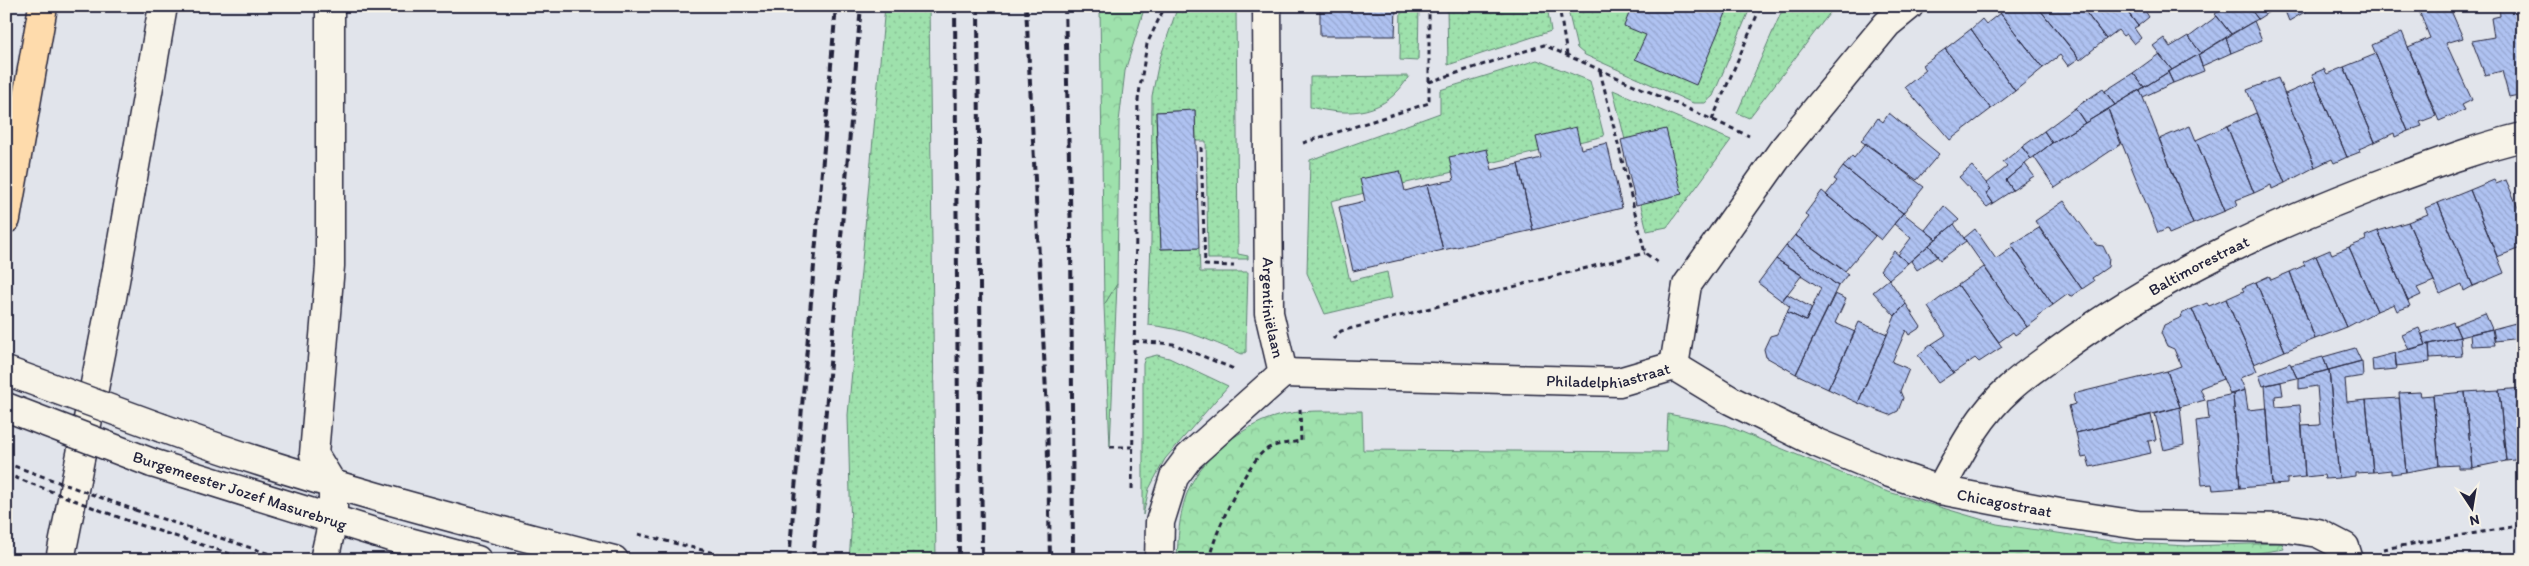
<svg xmlns="http://www.w3.org/2000/svg" width="2529" height="566" font-family="Itim,sans-serif">
	<style>
		.grass { fill: url(#grass-dots); stroke: #608274 }
		.forest { fill: url(#forest-crowns); stroke: #608274 }
		.building { fill: url(#building-back-hatch); stroke: #22223b }
		.lines { fill: none; stroke-linecap: round; stroke-linejoin: round }
		.minor-casing { stroke: #22223b; stroke-width: 31 }
		.highway-casing { stroke: #22223b; stroke-width: 31 }
		.path { stroke: #22223b; stroke-width: 3; stroke-dasharray: 5 4; stroke-linecap: butt }
		.minor { stroke: #f7f3e8; stroke-width: 28 }
		.highway { stroke: #fedbac; stroke-width: 28 }
		.rail { stroke: #22223b; stroke-width: 4; stroke-dasharray: 8 4; stroke-linecap: butt }
		.minor-bridge-casing { stroke: #22223b; stroke-width: 31; stroke-linecap: butt }
		.path-bridge { stroke: #22223b; stroke-width: 3; stroke-dasharray: 5 4; stroke-linecap: butt }
		.minor-bridge { stroke: #f7f3e8; stroke-width: 28 }
		.labels { text-anchor: middle; stroke-width: 4; stroke-linejoin: round; paint-order: stroke }
		.street-label { font-size: 16px; fill: #22223b; stroke: #f7f3e8 }
	</style>
	<defs>
		<pattern id="grass-dots" width="8" height="8" patternUnits="userSpaceOnUse" patternTransform="scale(1.25)"><rect width="8" height="8" fill="#9ee1ac"/><path d="M2 2h.1M6 6h.1" fill="none" stroke="#88c195" stroke-width="1.8" stroke-linecap="round"/></pattern>
		<pattern id="forest-crowns" width="20" height="18" patternUnits="userSpaceOnUse" patternTransform="scale(1.25)"><rect width="20" height="18" fill="#9ee1ac"/><path d="M2 6a3 3 0 1 1 6 0M12 15a3 3 0 1 1 6 0" fill="none" stroke="#88c195"/></pattern>
		<pattern id="building-back-hatch" width="6" height="6" patternUnits="userSpaceOnUse" patternTransform="scale(1.25)"><rect width="6" height="6" fill="#afc2f1"/><path d="M-1 5l2 2M0 0l6 6M5-1l2 2" fill="none" stroke="#96a6d0"/></pattern>
	</defs>
	<rect width="100%" height="100%" fill="#e1e4eb"/>
	<filter id="ink" filterUnits="userSpaceOnUse"><feTurbulence type="fractalNoise" baseFrequency=".02" numOctaves="2"/><feDisplacementMap in="SourceGraphic" scale="10" xChannelSelector="R" yChannelSelector="G"/><feConvolveMatrix kernelMatrix="1 2 1 2 8 2 1 2 1" color-interpolation-filters="sRGB"/></filter>
	<g filter="url(#ink)">
		<path class="grass" d="M885,6H929L936,560H849L851,534L848,415Z
			M1178,6H1236L1238,254L1248,256V259H1208L1206,141H1196L1195,110L1156,112L1161,249L1199,248L1200,272H1248L1246,342V352L1242,354C1206,339 1187,329 1148,325L1151,241L1152,96L1159,61Z
			M1401,6H1419L1418,61L1400,60Z
			M1447,6H1547L1551,31L1448,65Z
			M1567,6H1751L1713,96L1705,103H1693L1585,55L1577,48Z
			M1784,6H1825L1832,10L1749,118L1737,113Z
			M1537,60L1590,81L1604,136L1331,201L1350,281L1387,272L1392,298L1325,314L1307,273L1310,160L1440,113V90Z
			M1409,76C1386,115 1350,117 1310,107V77Z
			M1613,90L1731,140L1667,227L1647,231Z
			M1117,284L1110,447L1104,305Z
			M1157,355L1169,358L1228,386L1165,459L1149,489L1143,515V364L1145,358Z"/>
		<path class="forest" d="M1100,6H1145L1125,71L1119,122L1117,284L1104,305Z
			M1362,411L1363,450L1666,452L1668,414L1725,425L1882,490L1997,524L2118,542L2187,546L2282,543L2284,549L2213,560H1177C1178,538 1179,516 1186,496C1199,457 1247,421 1286,414C1310,409 1337,412 1362,411Z"/>
		<path class="building" d="M1320,6H1398L1396,8L1395,36H1320Z
			M1632,6H1729L1696,85L1635,59L1646,35L1624,26Z
			M2008,6H2037L2079,58L2068,66L2060,55L2043,68L2000,13Z
			M2037,6H2081L2106,39L2080,60Z
			M2081,6H2123L2138,26L2134,28L2141,38L2134,44L2126,34L2123,36L2118,30L2106,39Z
			M2123,6H2142L2149,17L2138,26Z
			M2226,6H2248L2258,19L2231,34L2215,14Z
			M2248,6H2278L2258,19Z
			M2283,6H2315L2289,21Z
			M2417,6H2449L2463,38L2446,43L2472,100L2462,105L2465,110L2439,121L2408,47L2430,38Z
			M2499,6H2523V94L2509,97L2502,71L2485,75L2472,41L2494,37L2491,18L2500,16Z
			M2000,13L2043,68L2015,91L1971,29L1982,19L1986,24Z
			M2217,16L2231,34L2201,53L2189,37Z
			M2254,21L2262,40L2231,53L2226,38Z
			M1971,29L2015,91L1991,109L1945,49Z
			M2402,32L2436,116L2420,122L2422,126L2408,131L2372,45Z
			M2188,36L2201,53L2172,70L2153,46L2164,38L2170,47Z
			M2226,38L2231,53L2202,66L2198,55Z
			M1945,49L1991,109L1950,140L1905,87L1926,70L1923,65Z
			M2159,54L2172,70L2144,87L2133,73Z
			M2376,54L2408,131L2395,137L2394,133L2375,142L2344,67Z
			M2198,55L2204,71L2173,83L2168,72Z
			M2344,67L2375,142L2359,149L2360,152L2347,157L2312,74L2324,69L2327,74Z
			M2168,72L2173,83L2143,97L2140,90Z
			M2133,73L2144,87L2115,105L2105,91Z
			M2278,78L2315,167L2285,183L2247,90Z
			M2315,81L2347,157L2334,163L2332,159L2315,167L2285,94Z
			M2103,89L2115,105L2085,123L2075,108Z
			M2140,90L2193,224L2169,234L2167,229L2158,233L2108,109Z
			M2075,108L2085,123L2052,143L2044,131Z
			M2108,109L2121,144L2055,188L2034,157L2052,143Z
			M1195,110L1199,248L1161,249L1156,112Z
			M1889,113L1939,154L1917,180L1861,141L1878,118L1883,122Z
			M2256,113L2285,183L2272,189L2271,185L2254,193L2227,126Z
			M2190,126L2225,211L2193,224L2159,139Z
			M2227,126L2254,193L2236,200L2238,205L2225,211L2196,140Z
			M1576,127L1581,149L1607,143L1622,208L1533,230L1518,164L1541,158L1536,137Z
			M1666,129L1682,194L1636,205L1621,140Z
			M2044,131L2052,143L2031,159L2022,147Z
			M1866,143L1924,187L1903,213L1843,167L1852,156L1854,158Z
			M2022,147L2031,159L2006,180L2013,190L1993,203L1986,193L1991,189L1986,184L2007,167L2003,162Z
			M1487,149L1492,170L1518,164L1533,230L1443,250L1427,185L1454,180L1449,157Z
			M2025,164L2034,176L2013,190L2006,180Z
			M1972,166L1991,189L1986,193L1993,203L1987,207L1959,177Z
			M1843,167L1903,213L1881,240L1826,195L1837,181L1834,179Z
			M1400,171L1405,191L1427,185L1443,250L1353,271L1339,207L1365,201L1360,179Z
			M2494,180L2496,184L2506,180L2523,219V247L2497,257L2470,190Z
			M2470,190L2504,273L2473,286L2438,203Z
			M1822,191L1875,236L1845,271L1795,235L1809,217L1805,214Z
			M2064,201L2096,245L2103,246L2109,258L2108,267L2092,278L2094,281L2082,289L2035,221Z
			M2438,203L2473,286L2464,291L2462,284L2440,294L2408,222L2428,214L2425,208Z
			M1944,206L1959,220L1936,239L1925,230Z
			M1903,213L1936,239L1908,263L1898,255L1911,238L1894,224Z
			M2408,222L2434,281L2417,288L2421,295L2408,301L2378,231Z
			M1954,224L1966,241L1940,260L1929,245Z
			M2039,228L2082,289L2070,297L2068,294L2053,305L2011,245Z
			M1975,229L1996,259L2013,247L2053,305L2037,316L2039,318L2027,327L1964,238Z
			M2378,231L2410,306L2397,311L2394,304L2377,311L2349,247L2366,240L2365,236Z
			M1795,235L1848,274L1838,286L1786,246Z
			M1929,245L1938,256L1917,270L1911,261Z
			M1786,246L1838,286L1796,374L1766,357L1764,349L1770,336L1777,334L1787,312L1806,321L1821,288L1776,259Z
			M2349,247L2377,311L2347,327L2316,256L2330,250L2332,254Z
			M1894,251L1908,263L1889,279L1880,270Z
			M2316,256L2347,327L2315,339L2290,272L2305,265L2303,262Z
			M1776,259L1802,275L1782,301L1758,283Z
			M1984,267L2027,327L2015,335L2013,332L1999,342L1958,285Z
			M2290,272L2315,339L2285,351L2256,282L2269,276L2271,280Z
			M1889,279L1906,304L1895,316L1873,292Z
			M2256,282L2285,351L2254,364L2226,299L2244,291L2242,288Z
			M1958,285L2002,347L1979,362L1975,358L1953,373L1932,344L1946,335L1928,307Z
			M1787,294L1812,308L1806,321L1787,312L1790,307L1782,300Z
			M1835,294L1846,299L1835,323L1855,332L1828,389L1796,374Z
			M2226,299L2257,371L2240,378L2245,390L2230,394L2192,309L2207,303L2209,306Z
			M1906,304L1921,327L1909,335L1906,330L1892,362L1909,369L1900,391L1903,398L1898,411L1890,415L1858,403L1896,314Z
			M2192,309L2223,379L2200,388L2205,400L2180,407L2167,371L2181,366L2174,349L2167,346L2161,333L2164,325L2182,317L2181,314Z
			M2485,313L2492,329L2460,337L2455,325Z
			M2523,321V336L2520,338L2495,341L2493,329Z
			M1859,322L1887,334L1858,403L1828,389Z
			M2453,322L2460,337L2426,345L2422,334Z
			M2419,328L2426,345L2409,350L2402,335Z
			M2492,329L2495,345L2471,346L2470,334Z
			M2460,337L2462,356L2430,358L2429,344Z
			M1932,344L1953,373L1938,383L1918,355Z
			M2429,344L2430,362L2396,366L2395,353Z
			M2355,348L2361,361L2328,370L2323,357Z
			M2395,353L2397,369L2373,371L2372,359Z
			M2323,357L2328,370L2297,378L2291,365Z
			M2362,361L2363,376L2345,379L2347,402L2366,400L2373,472L2355,473V476L2339,478L2329,370Z
			M2290,363L2297,378L2263,386L2259,375Z
			M2329,370L2339,478L2325,479L2324,475L2305,477L2302,426L2320,425L2317,386L2299,389V378Z
			M2167,371L2180,407L2076,433L2069,406L2075,404L2073,394Z
			M2281,382L2283,395L2275,396L2276,407L2300,405L2305,477L2287,479V484L2272,485L2265,385Z
			M2523,388V459L2506,461L2499,390Z
			M2245,390L2248,410L2267,408L2272,485L2240,488L2233,394Z
			M2499,390L2506,461L2472,468L2465,392Z
			M2420,392L2421,396L2433,395L2439,466L2406,472L2399,393Z
			M2465,392L2472,468H2458V465L2439,466L2433,395Z
			M2233,394L2240,488L2213,490L2212,484L2202,485L2196,421L2209,419L2207,400Z
			M2399,398L2406,472L2391,474V470L2373,472L2366,400Z
			M2180,407L2184,445L2164,450L2155,414Z
			M2151,415L2156,440L2148,441L2151,453L2090,467L2087,457L2082,458L2076,433Z"/>
		<g class="lines">
			<defs>
				<g id="minor">
					<path id="s1" d="M1267,6L1269,313L1283,373"/>
					<path id="s2" d="M1674,366L1730,400L1817,443L1890,473L1940,490L2059,513L2138,525L2286,528L2318,533L2345,547L2349,560"/>
					<path d="M1674,366L1687,285L1782,151L1887,24L1909,6"/>
					<path id="s3" d="M1283,373L1619,382L1674,366"/>
					<path d="M162,428C310,482 462,521 614,560"/>
					<path d="M152,463L390,537L477,560"/>
					<path id="s4" d="M1940,490C1960,453 1978,416 2010,388C2025,374 2043,363 2058,351C2161,275 2278,222 2397,178C2438,163 2480,147 2523,137"/>
					<path d="M60,560L112,298L163,6"/>
					<path d="M324,560L333,520V485L314,454L330,266V6"/>
					<path d="M1159,560L1160,522L1174,477L1189,457L1283,373"/>
				</g>
				<path id="highway" d="M6,219L43,6"/>
			</defs>
			<use href="#minor" class="minor-casing"/>
			<use href="#highway" class="highway-casing"/>
			<path class="path" d="M1559,6L1567,55
				M1600,71L1645,253L1660,264
				M1429,82L1544,45L1749,136
				M1712,120L1761,6
				M1303,143L1429,103V6
				M1201,147L1205,265L1234,266
				M1333,339L1341,331L1645,253
				M1134,341L1173,344L1234,369
				M1110,447H1132
				M1132,489L1138,100L1147,44L1165,6
				M135,510L288,560
				M131,522L249,560
				M638,534L742,560
				M2383,549L2523,525
				M1209,560C1214,534 1244,468 1264,451C1273,444 1290,443 1301,441L1300,408"/>
			<use href="#minor" class="minor"/>
			<use href="#highway" class="highway"/>
			<path class="rail" d="M955,6L959,560
				M978,6L982,560
				M1026,6L1047,412L1050,560
				M1065,6L1071,235L1073,560
				M789,560L836,6
				M813,560L861,6"/>
			<defs>
				<path id="minor-bridge" d="M6,371L162,428
					M6,407L152,463"/>
			</defs>
			<use href="#minor-bridge" class="minor-bridge-casing"/>
			<path class="path-bridge" d="M6,463L135,510
				M6,474L131,522"/>
			<use href="#minor-bridge" class="minor-bridge"/>
		</g>
	</g>
	<g class="labels">
		<g class="street-label">
			<text dy="6" stroke="none"><textPath href="#s4" startOffset="350">Baltimorestraat</textPath></text>
			<text dy="6" stroke="none"><textPath href="#s1" startOffset="302">Argentiniëlaan</textPath></text>
			<text dy="6" stroke="none"><textPath href="#s3" startOffset="326">Philadelphiastraat</textPath></text>
			<text transform="translate(240 490) rotate(18)" y="6">Burgemeester Jozef Masurebrug</text>
			<text dy="6" stroke="none"><textPath href="#s2" startOffset="360">Chicagostraat</textPath></text>
		</g>
	</g>
	<rect width="2529" height="566" fill="none" stroke="#f7f3e8" stroke-width="25"/>
	<rect x="12" y="12" width="2504" height="541" fill="none" stroke="#22223b" stroke-width="2" filter="url(#ink)"/>
	<g transform="translate(2472 508) rotate(168)" stroke="#f7f3e8" stroke-width="4" paint-order="stroke">
	<path d="M0-4L9 19L0 12L-9 19Z" fill="#22223b"/>
	<text y="-8" font-size="14" font-weight="bold" text-anchor="middle" fill="#22223b">N</text>
	</g>
</svg>
